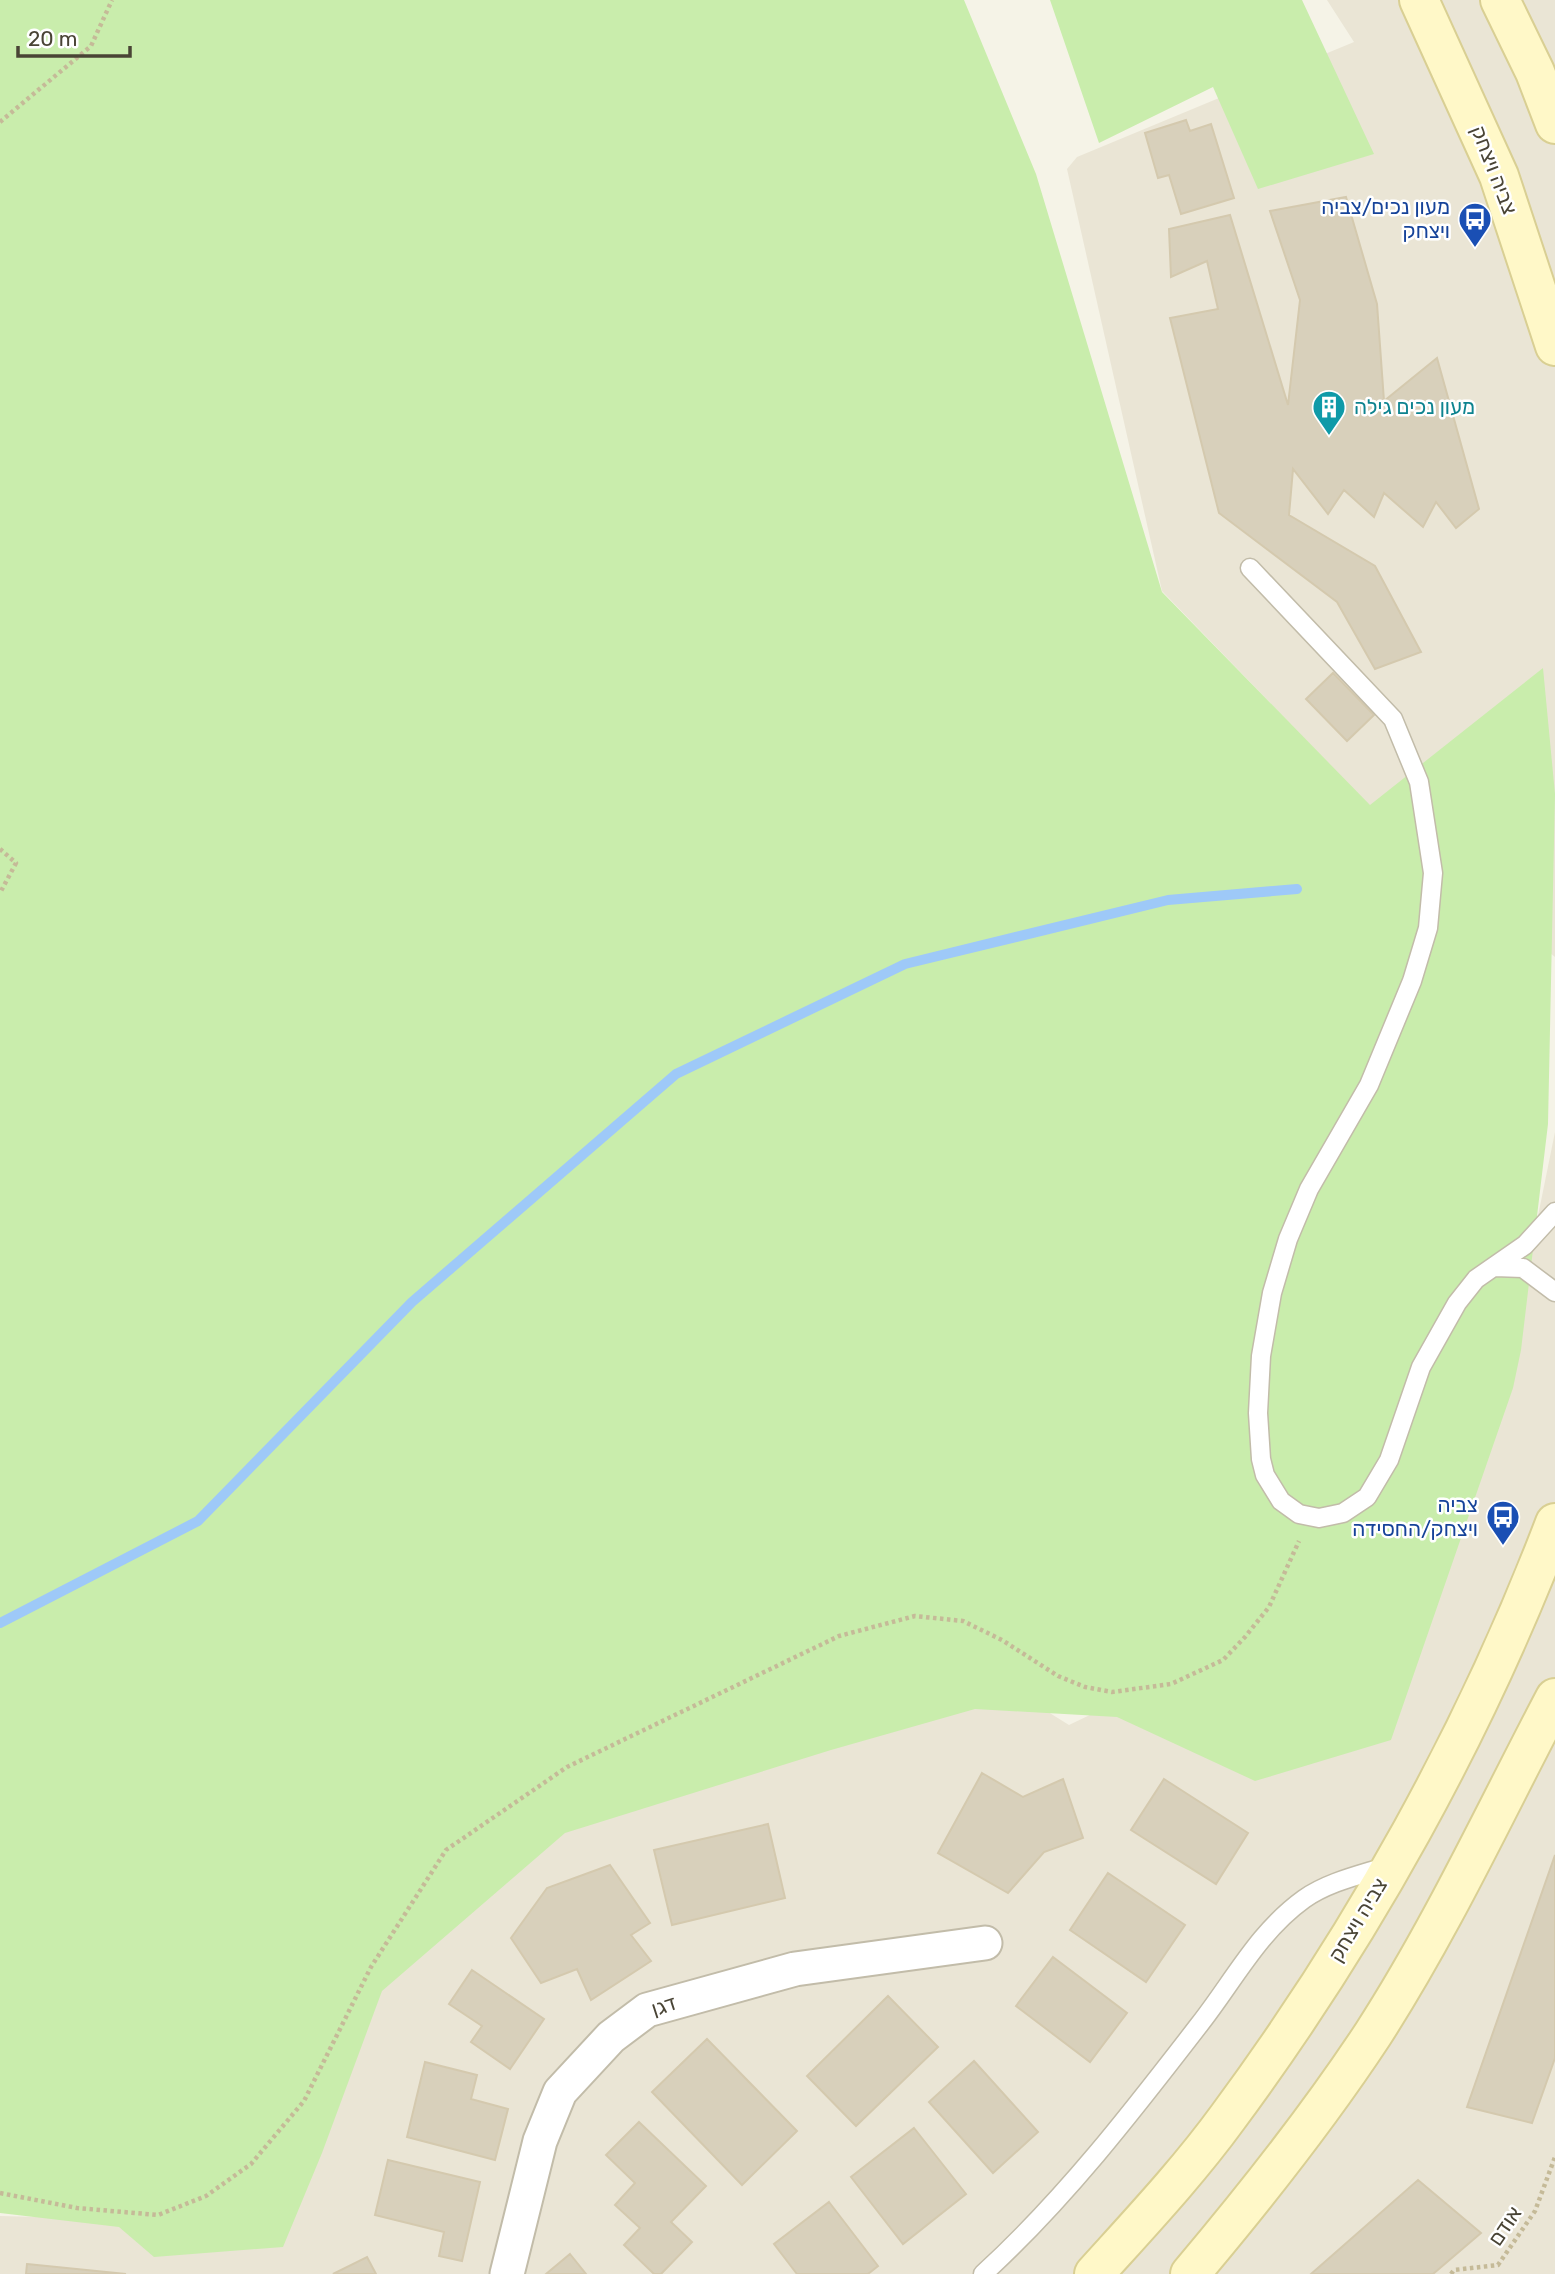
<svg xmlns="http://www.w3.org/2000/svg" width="1555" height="2274" font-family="Rubik,Heebo,sans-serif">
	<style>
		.residential { fill: #eae5d5 }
		.green { fill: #c9edac }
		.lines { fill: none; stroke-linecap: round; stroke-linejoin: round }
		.stream { stroke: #9ec9f8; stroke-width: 10 }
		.building { fill: #d8d0bb; stroke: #d4c9ae; stroke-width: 2 }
		.lane-casing { stroke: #c2bca9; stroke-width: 21 }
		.street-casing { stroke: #c2bca9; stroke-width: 37 }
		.secondary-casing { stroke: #d9cf93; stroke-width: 42 }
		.path { stroke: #c5ba98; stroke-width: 4.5; stroke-dasharray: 3.5 3.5; stroke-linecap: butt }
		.lane { stroke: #fff; stroke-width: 18 }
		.street { stroke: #fff; stroke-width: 33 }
		.secondary { stroke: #fff8c8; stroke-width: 38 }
		.labels { text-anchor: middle; stroke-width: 5; stroke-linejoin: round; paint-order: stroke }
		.street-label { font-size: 21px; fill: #494435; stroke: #fff }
		.transit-label { font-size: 21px; fill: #164399; stroke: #fff; text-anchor: end }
		.culture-label { font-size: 21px; fill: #0d838f; stroke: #fff; text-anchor: start }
	</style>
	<rect width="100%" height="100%" fill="#f5f3e7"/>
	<path class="residential" d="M1327,0H1555V957L1370,806L1162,591L1067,169L1077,157L1354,42Z
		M1555,1132V2274H0V2216L40,2217L425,1882L929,1638L1069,1725L1215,1655L1527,1270Z"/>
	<path class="green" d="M0,0H964L1036,174L1162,592L1370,805L1543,668L1555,794L1548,1124L1521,1350L1513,1388L1391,1740L1255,1781L1117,1717L975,1709L831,1750L565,1833L382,1991L322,2153L283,2247L154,2257L119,2227L0,2213Z
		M1050,0H1302L1374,154L1258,189L1213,87L1099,143Z"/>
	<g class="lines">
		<path class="stream" d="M0,1623L198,1521L412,1302L676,1074L905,964L1168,900L1297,889"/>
	</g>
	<path class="building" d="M1186,120L1190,131L1211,124L1234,198L1181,214L1169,175L1158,178L1145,133Z
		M1346,197L1377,304L1384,401L1437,358L1479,509L1456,528L1436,502L1423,527L1384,493L1374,517L1344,490L1328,514L1293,469L1289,515L1375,566L1421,652L1375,669L1337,602L1219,513L1170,318L1218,309L1207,261L1171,277L1169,229L1230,215L1288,405L1300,300L1270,211Z
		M1333,673L1374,715L1347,741L1306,699Z
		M982,1773L1023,1797L1063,1779L1083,1838L1044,1852L1008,1893L938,1853Z
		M1164,1779L1248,1833L1216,1884L1131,1830Z
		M768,1824L785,1898L672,1925L654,1850Z
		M1555,1855V2058L1532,2123L1467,2107Z
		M610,1865L650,1923L631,1935L651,1961L591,2000L577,1969L541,1983L511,1938L547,1888Z
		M1108,1873L1185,1925L1146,1982L1070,1930Z
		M1053,1957L1127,2013L1090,2062L1016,2006Z
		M472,1970L544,2019L510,2069L471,2042L482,2026L449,2004Z
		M888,1996L938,2047L856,2126L807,2076Z
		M707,2039L797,2131L742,2185L652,2092Z
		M974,2061L1038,2132L993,2173L929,2102Z
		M425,2062L477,2075L471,2099L508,2109L495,2160L407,2137Z
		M639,2122L706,2186L671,2222L692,2242L661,2274H654L624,2245L640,2228L615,2205L635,2183L606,2155Z
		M914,2128L966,2194L903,2244L851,2177Z
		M388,2160L480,2182L462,2261L439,2256L444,2232L375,2215Z
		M1418,2180L1481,2233L1433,2274H1311Z
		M829,2202L878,2266L868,2274H797L774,2244Z
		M570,2254L586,2274H546Z
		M367,2257L376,2274H333Z
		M27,2264L126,2274H26Z"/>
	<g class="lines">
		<defs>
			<path id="lane" d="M1250,568L1393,719L1419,782L1433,873L1428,928L1412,981L1369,1085L1309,1189L1288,1239L1272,1293L1261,1356L1258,1413L1261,1459L1265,1475L1281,1501L1299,1514L1319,1518L1343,1513L1367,1497L1389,1460L1421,1367L1457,1303L1476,1279L1525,1245L1555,1212
				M1495,1267L1523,1268L1555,1292
				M983,2274C1064,2200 1132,2112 1199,2025C1233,1982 1258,1932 1304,1899C1328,1882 1360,1875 1388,1866"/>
			<path id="street" d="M507,2274L540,2141L560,2092L611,2037L647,2010L795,1969L985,1943"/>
			<path id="secondary" d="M1419,0L1499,176L1555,346
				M1500,0L1535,72L1555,124
				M1094,2274C1140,2223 1188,2172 1228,2117C1362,1936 1475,1733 1555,1523
				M1190,2274C1255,2197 1317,2119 1373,2034C1442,1927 1496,1810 1555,1698"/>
		</defs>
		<use href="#lane" class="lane-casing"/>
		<use href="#street" class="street-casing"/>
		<use href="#secondary" class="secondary-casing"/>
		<path class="path" d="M0,122L91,46L112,0
			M0,849L16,863L0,893
			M0,2193L77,2208L158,2215L206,2196L251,2164L304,2101L371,1967L446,1850L567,1767L839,1636L915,1616L963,1621L1002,1640L1058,1676L1085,1687L1112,1692L1171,1684L1223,1660L1245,1637L1269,1607L1299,1541
			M1451,2274L1454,2270L1498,2265L1535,2211L1555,2157"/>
		<use href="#lane" class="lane"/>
		<use href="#street" class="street"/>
		<use href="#secondary" class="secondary"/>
	</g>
	<defs>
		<symbol id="bus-pin" viewBox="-11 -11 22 30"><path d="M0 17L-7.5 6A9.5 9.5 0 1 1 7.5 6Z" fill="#1a4fb4" stroke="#fff"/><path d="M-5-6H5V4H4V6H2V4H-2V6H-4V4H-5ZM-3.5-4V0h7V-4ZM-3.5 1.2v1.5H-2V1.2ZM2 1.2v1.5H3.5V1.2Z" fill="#fff"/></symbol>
		<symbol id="building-pin" viewBox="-11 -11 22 30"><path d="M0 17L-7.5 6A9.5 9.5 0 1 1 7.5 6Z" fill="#0f9aa8" stroke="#fff"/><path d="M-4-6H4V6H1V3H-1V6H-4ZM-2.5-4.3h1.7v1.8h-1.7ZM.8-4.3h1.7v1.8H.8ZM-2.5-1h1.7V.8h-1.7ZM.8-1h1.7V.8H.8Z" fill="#fff"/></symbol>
	</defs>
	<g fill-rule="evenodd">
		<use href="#bus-pin" x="1456" y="200" width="38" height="52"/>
		<use href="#building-pin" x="1310" y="388" width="38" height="52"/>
		<use href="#bus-pin" x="1484" y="1498" width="38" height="52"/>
	</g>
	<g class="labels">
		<g class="street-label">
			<text transform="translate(1494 170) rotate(69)" y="7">צביה ויצחק</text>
			<text transform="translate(1358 1920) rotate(-59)" y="7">צביה ויצחק</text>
			<text transform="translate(664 2006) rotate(-18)" y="7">דגן</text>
			<text transform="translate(1505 2226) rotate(-56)" y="7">אודם</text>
		</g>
		<g class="transit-label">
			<text x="1450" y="214">מעון נכים/צביה<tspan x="1450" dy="24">ויצחק</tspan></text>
			<text x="1478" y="1512">צביה<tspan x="1478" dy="24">ויצחק/החסידה</tspan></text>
		</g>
		<g class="culture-label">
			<text x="1354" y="414">מעון נכים גילה</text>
		</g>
	</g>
	<path d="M18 46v10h112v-10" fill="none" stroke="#494435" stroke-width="3.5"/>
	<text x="28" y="46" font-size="21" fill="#494435" stroke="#ffffff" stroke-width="5" paint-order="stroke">20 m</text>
</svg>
